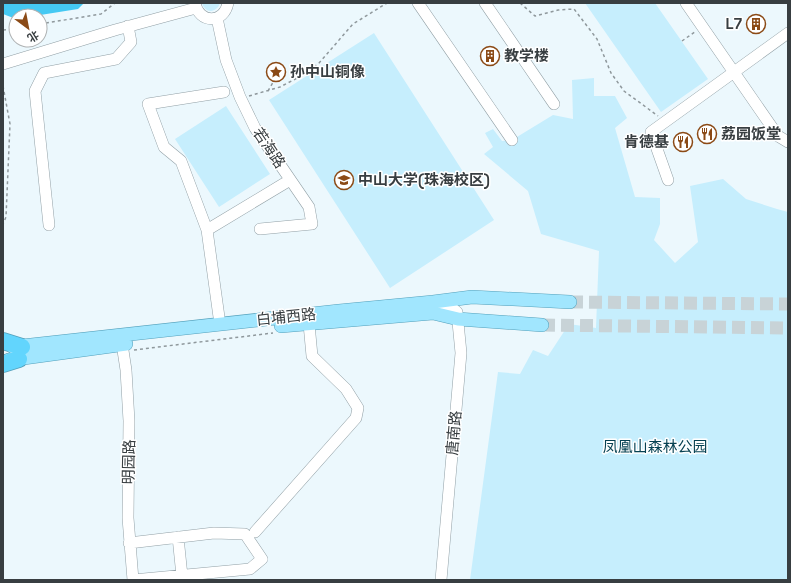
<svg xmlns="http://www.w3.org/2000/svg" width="791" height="583" font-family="'Space Grotesk','Noto Sans SC',sans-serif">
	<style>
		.green { fill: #c6eefd }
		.water { fill: #45c9f3 }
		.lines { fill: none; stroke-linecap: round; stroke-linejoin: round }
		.major-tunnel { stroke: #c8d3d7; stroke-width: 13; stroke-dasharray: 13 6; stroke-linecap: butt }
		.minor-casing { stroke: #92a0a6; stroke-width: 12 }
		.major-casing { stroke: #53a0bb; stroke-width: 14 }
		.highway-casing { stroke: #53a0bb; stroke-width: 18 }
		.path { stroke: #8f989c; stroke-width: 1.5; stroke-dasharray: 3 3; stroke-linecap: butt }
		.minor { stroke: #fff; stroke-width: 11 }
		.major { stroke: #a1e6fe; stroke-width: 13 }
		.highway { stroke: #62d5fd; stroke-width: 16 }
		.labels { text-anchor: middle; stroke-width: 3; stroke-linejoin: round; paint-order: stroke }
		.poi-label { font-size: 15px; font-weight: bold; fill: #383e41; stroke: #fff; text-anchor: start }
		.street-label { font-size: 15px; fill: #383e41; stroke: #fff }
		.park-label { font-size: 15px; fill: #064152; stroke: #fff }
	</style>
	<rect width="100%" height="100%" fill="#ecf8fd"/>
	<path class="green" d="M202,3H220C217,13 205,14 202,3Z
		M585,3H655L708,79L661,112Z
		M374,33L494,220L390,288L269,100Z
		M594,78V96H615L627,118L615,128L635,197L660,198V224L654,240L675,263L698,242L690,186L723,179L746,199L777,209L788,212V580H470L498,372L520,374L533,350L548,356L569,324L596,328L599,251L541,234L528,191L484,154L493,147L485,133L493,129L502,141L512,140L553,115L573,119L572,80Z
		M226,106L270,174L219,207L175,139Z"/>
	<path class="water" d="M3,3H84L78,9L34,16H16V19L3,14Z"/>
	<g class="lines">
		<path class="major-tunnel" d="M570,302L788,304
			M542,325L788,328"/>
		<defs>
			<path id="minor" d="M195,3C199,24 224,24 228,3
				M418,3L512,140
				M485,3L554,104
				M686,3L778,136L788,142
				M217,18L226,60L240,97L255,128L309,207L312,224L260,229
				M3,64L115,30L196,8
				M668,180L651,132L788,33
				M49,225L35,91L44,73L116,59L131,42L128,26
				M207,230L181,161L164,147L148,104L224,92
				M435,303L451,307L457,312L461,353L441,580
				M219,317L207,230L290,180
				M122,344L126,370L129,421L128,518L133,580
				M255,532L356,418L358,408L346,389L312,356L309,324
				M178,537L182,576
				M129,543L214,533L245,534L262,559L250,569L133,580"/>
			<path id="major" d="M281,326L433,313L458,319L542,325
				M13,347L339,311L433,302L472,297L570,302
				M9,360L126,344"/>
			<path id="highway" d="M3,341L22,347
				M3,364L19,359"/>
		</defs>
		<use href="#minor" class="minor-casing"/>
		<use href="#major" class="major-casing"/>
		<use href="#highway" class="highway-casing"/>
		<path class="path" d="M520,3L535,16L558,10L574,9L597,39L611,73L624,91L658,116
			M40,24L101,14L115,3
			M3,30L16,29
			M682,41L696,31
			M3,86L10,124L6,217L3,224
			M268,91L279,72
			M249,96L280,87L307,73L319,63L353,24L387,3
			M134,350L273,333"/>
		<use href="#minor" class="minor"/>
		<use href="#major" class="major"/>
		<use href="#highway" class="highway"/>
	</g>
	<defs>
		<symbol id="building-ring" viewBox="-11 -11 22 22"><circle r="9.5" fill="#fff" stroke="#8b4a16" stroke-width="1.5"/><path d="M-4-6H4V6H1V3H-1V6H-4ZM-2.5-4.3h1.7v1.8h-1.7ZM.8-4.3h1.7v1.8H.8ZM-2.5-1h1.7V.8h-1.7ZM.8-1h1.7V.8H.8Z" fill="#8b4a16"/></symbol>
		<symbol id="sight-ring" viewBox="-11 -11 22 22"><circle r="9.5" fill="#fff" stroke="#8b4a16" stroke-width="1.5"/><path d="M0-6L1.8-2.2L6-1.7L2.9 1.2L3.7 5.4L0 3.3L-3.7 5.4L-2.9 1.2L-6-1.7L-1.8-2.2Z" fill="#8b4a16"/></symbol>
		<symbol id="restaurant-ring" viewBox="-11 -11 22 22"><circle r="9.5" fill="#fff" stroke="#8b4a16" stroke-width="1.5"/><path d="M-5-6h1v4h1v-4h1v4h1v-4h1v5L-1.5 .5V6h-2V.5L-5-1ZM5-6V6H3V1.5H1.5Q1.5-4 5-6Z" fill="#8b4a16"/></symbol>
		<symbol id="university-ring" viewBox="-11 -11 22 22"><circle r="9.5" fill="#fff" stroke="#8b4a16" stroke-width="1.5"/><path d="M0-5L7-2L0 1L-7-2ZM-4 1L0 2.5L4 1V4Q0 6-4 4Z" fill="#8b4a16"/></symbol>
	</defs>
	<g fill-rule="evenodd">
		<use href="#building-ring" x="745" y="13" width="22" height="22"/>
		<use href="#building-ring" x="479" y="45" width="22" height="22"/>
		<use href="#sight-ring" x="265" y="61" width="22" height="22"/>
		<use href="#restaurant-ring" x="696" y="123" width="22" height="22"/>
		<use href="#restaurant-ring" x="672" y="131" width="22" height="22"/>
		<use href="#university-ring" x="333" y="169" width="22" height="22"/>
	</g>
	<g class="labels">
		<g class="poi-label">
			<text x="742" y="29" text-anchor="end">L7</text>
			<text x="504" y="61">教学楼</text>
			<text x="290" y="77">孙中山铜像</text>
			<text x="721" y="139">荔园饭堂</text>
			<text x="669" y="147" text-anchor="end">肯德基</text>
			<text x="358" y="185">中山大学(珠海校区)</text>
		</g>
		<g class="street-label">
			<text transform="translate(269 148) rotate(56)" y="5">若海路</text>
			<text transform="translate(286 317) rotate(-6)" y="5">白埔西路</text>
			<text transform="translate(454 433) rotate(-85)" y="5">唐南路</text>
			<text transform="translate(129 462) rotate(-89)" y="5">明园路</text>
		</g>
		<g class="park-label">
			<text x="655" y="452">凤凰山森林公园</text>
		</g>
	</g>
	<rect width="791" height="583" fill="none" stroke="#383e41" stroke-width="8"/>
	<g transform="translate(28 28) rotate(148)"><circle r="19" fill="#ffffff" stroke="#afb2b3"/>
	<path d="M0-3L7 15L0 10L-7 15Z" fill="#8b4a16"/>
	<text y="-6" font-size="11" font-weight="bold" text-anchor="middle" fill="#383e41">北</text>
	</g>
</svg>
